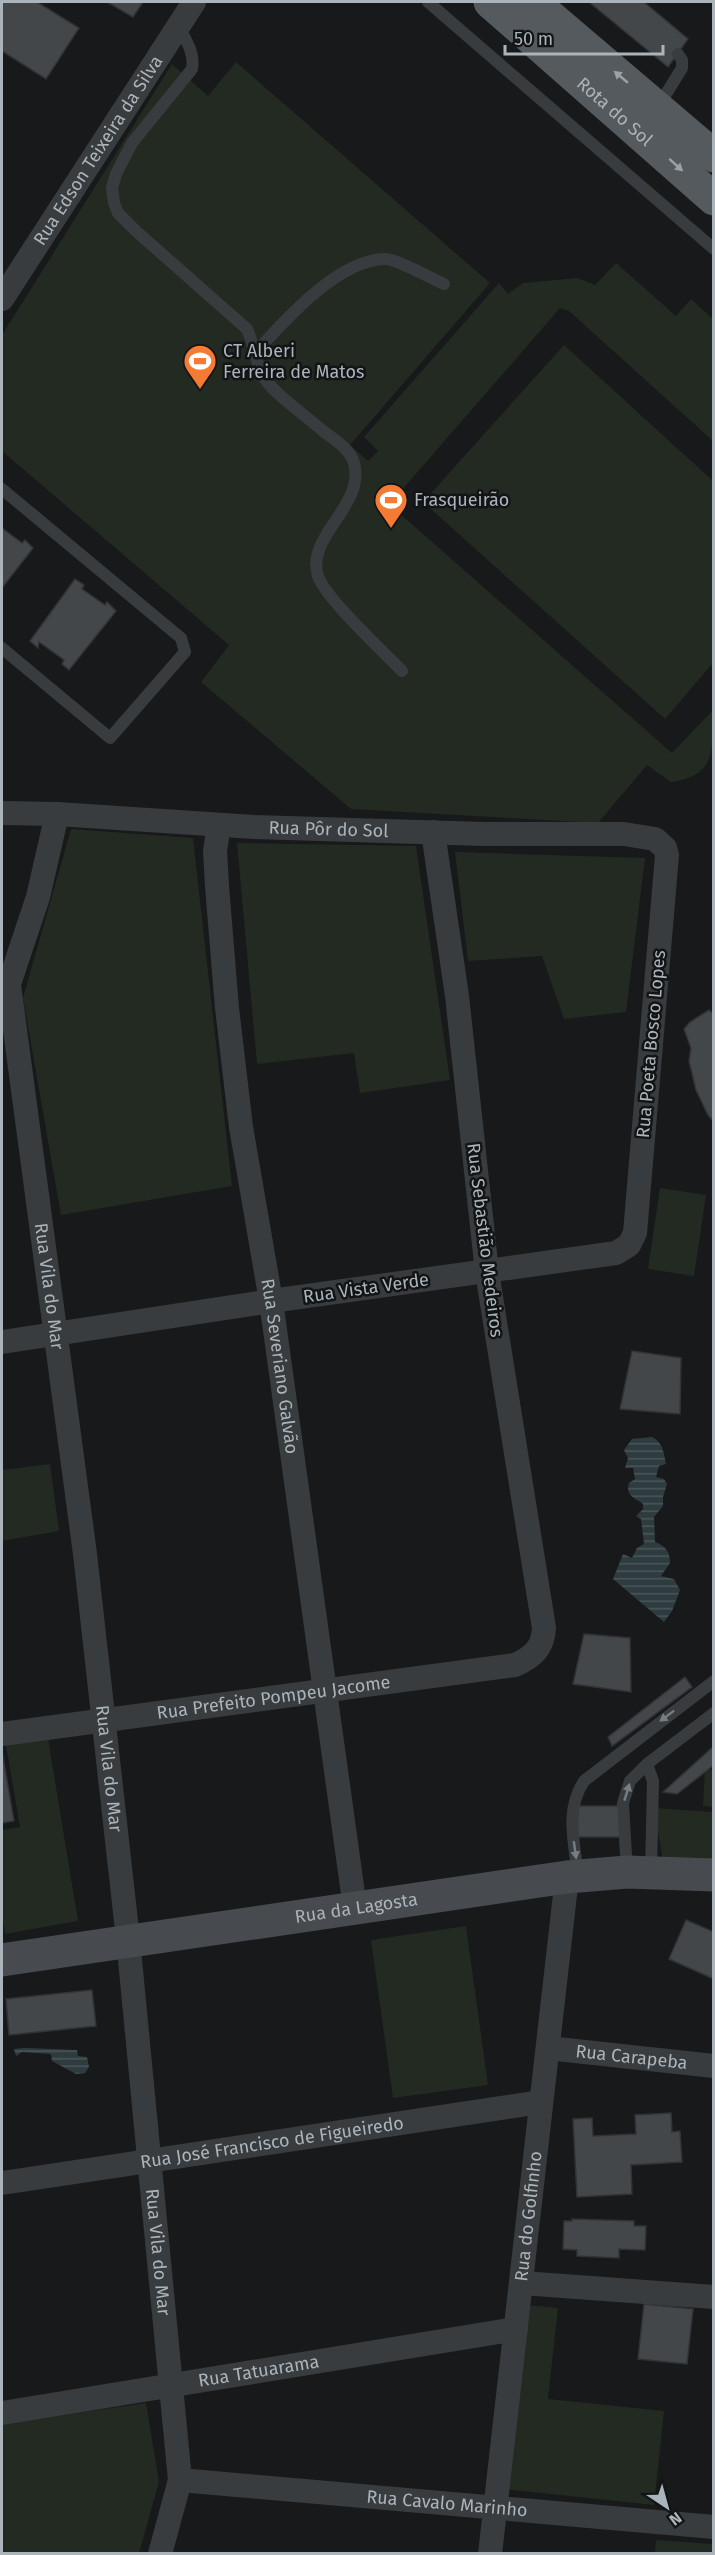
<svg xmlns="http://www.w3.org/2000/svg" width="715" height="2555" font-family="'Fira Sans',sans-serif">
	<style>
		.green { fill: #232a22 }
		.water { fill: url(#water-rules) }
		.building { fill: #44474a; stroke: #323336; stroke-width: 1.5 }
		.lines { fill: none; stroke-linecap: round; stroke-linejoin: round }
		.lane { stroke: #393c3f; stroke-width: 12 }
		.street { stroke: #393c3f; stroke-width: 24 }
		.secondary { stroke: #474b4f; stroke-width: 33 }
		.primary { stroke: #555a5e; stroke-width: 33 }
		.oneway { fill: #99a2a8 }
		.oneway2 { fill: #777e83 }
		.labels { text-anchor: middle; stroke-width: 5; stroke-linejoin: round; paint-order: stroke }
		.street-label { font-size: 18px; fill: #aab4ba; stroke: #131415 }
		.poi-label { font-size: 18px; fill: #aab4ba; stroke: #131415; text-anchor: start }
	</style>
	<defs>
		<pattern id="water-rules" width="6" height="5" patternUnits="userSpaceOnUse" patternTransform="scale(1.5)"><rect width="6" height="5" fill="#2e3c3f"/><path d="M0 2.5h6" fill="none" stroke="#4a5659"/></pattern>
	</defs>
	<rect width="100%" height="100%" fill="#18191a"/>
	<path class="green" d="M236,62L490,283L350,445L368,461L378,451L364,437L499,283L508,294L523,283L577,278L595,285L616,263L676,316L691,299L713,319V441L569,311L560,308L395,498L398,512L672,753L713,710C713,753 715,776 671,782L647,765L598,823L351,809L201,682L229,645L2,451V335L172,64L208,96Z
		M564,345L713,481V663L665,719L423,502Z
		M71,829L193,838L232,1186L61,1215L23,998Z
		M237,843L416,846L450,1080L360,1093L354,1053L257,1064Z
		M455,852L645,858L626,1012L564,1019L542,956L468,961Z
		M660,1188L706,1195L694,1276L648,1269Z
		M50,1464L59,1531L2,1541V1470Z
		M47,1732L78,1921L5,1934L2,1912V1830L20,1827L5,1739Z
		M705,1770H713V1807L703,1806Z
		M654,1808L713,1812V1866L663,1861Z
		M466,1926L488,2085L393,2098L371,1940Z
		M525,2305L558,2308L548,2399L664,2411L654,2505L504,2489Z
		M146,2403L159,2482L139,2553H2V2424Z
		M656,2540L713,2544V2553H655Z"/>
	<path class="water" d="M652,1437C663,1442 664,1454 666,1464L659,1466L656,1477L664,1479L667,1484L663,1497V1506L654,1517L655,1542C666,1546 670,1552 670,1563L661,1576L674,1579L680,1590L672,1611L664,1622L613,1579L623,1554L632,1558L637,1548L644,1544L641,1519L636,1516L643,1509V1504C635,1498 625,1496 629,1483L635,1479L633,1468H625L628,1458L624,1450L632,1439Z
		M25,2048L77,2050L78,2056L87,2057L89,2067L85,2073L76,2074L52,2061L51,2054L22,2052L16,2056L14,2049Z"/>
	<path class="building" d="M2,2H37L79,28L46,79L2,51Z
		M107,2H143L133,17Z
		M589,2H644L688,39L668,67Z
		M2,528L22,543L25,540L33,548L2,588Z
		M75,579L84,585L82,589L105,605L107,602L116,611L69,670L62,664L64,660L39,642L38,648L30,641Z
		M709,1010L714,1014V1122L708,1115L696,1090L689,1061L691,1048L684,1029L690,1022Z
		M632,1351L681,1358L680,1414L620,1409Z
		M584,1634L630,1638L631,1692L573,1684Z
		M685,1677L692,1687L612,1746L608,1737Z
		M714,1746V1765L677,1794L663,1792Z
		M2,1751L14,1821L2,1823Z
		M575,1806H620L621,1837H575Z
		M686,1920L714,1932V1979L669,1959Z
		M92,1990L96,2026L9,2035L6,1999Z
		M671,2113L672,2132L680,2131L682,2162L631,2165L632,2194L577,2197L573,2119L592,2118L593,2136L636,2134L635,2115Z
		M572,2219L634,2221V2226H646L645,2250L619,2249V2258L577,2256V2250L563,2249L564,2221H572Z
		M644,2304L693,2309L687,2364L638,2359Z"/>
	<g class="lines">
		<path class="lane" d="M428,2L714,249
			M178,26C186,40 195,53 192,69L132,143L116,174L112,188L114,203L118,213L136,231L247,329C254,344 255,361 263,376C271,392 309,418 323,431C335,440 350,449 354,463C366,506 305,536 318,576C325,598 384,652 402,671
			M658,107L682,68V60L678,54
			M256,352C286,319 338,260 385,259C394,258 433,279 444,284
			M2,489L181,638L185,652L110,738L2,648
			M647,1764L653,1781L651,1873
			M627,1872L623,1803L630,1781L647,1764L714,1713
			M578,1874C574,1842 565,1810 584,1781L714,1681"/>
		<g class="street">
			<path id="s1" d="M2,299L194,2"/>
			<path id="s2" d="M2,813L57,814L254,827L483,834H624L655,839L665,848L667,855L635,1233L629,1245L616,1253L271,1301L2,1342"/>
			<path id="s3" d="M219,825L215,851L217,886L227,1008L241,1127L271,1301L355,1908"/>
			<path id="s4" d="M9,985L85,1554L128,1939L180,2480L160,2554"/>
			<path d="M4,999L38,897L57,814"/>
			<path id="s5" d="M2,1734L515,1665C533,1657 543,1648 544,1628L487,1272L457,996L433,832"/>
			<path id="s6" d="M548,2048L714,2066"/>
			<path id="s7" d="M2,2183L541,2102"/>
			<path d="M522,2283L714,2297"/>
			<path id="s8" d="M2,2413L516,2329"/>
			<path id="s9" d="M180,2480L714,2527"/>
			<path id="s10" d="M490,2554L567,1877"/>
		</g>
		<path class="secondary" id="s11" d="M2,1960L567,1877L627,1872L714,1875"/>
		<g class="primary">
			<path id="s12" d="M490,2L714,199"/>
			<path d="M533,2L714,156"/>
		</g>
	</g>
	<defs><path id="oneway-solid" d="M-6-.8H1V-3.2L6.5 0L1 3.2V.8H-6Z" transform="scale(1.5)"/></defs>
	<g class="oneway">
		<use href="#oneway-solid" transform="translate(621 77) rotate(-140)"/>
		<use href="#oneway-solid" transform="translate(676 165) rotate(42)"/>
	</g>
	<g class="oneway2">
		<use href="#oneway-solid" transform="translate(667 1716) rotate(143)"/>
		<use href="#oneway-solid" transform="translate(627 1792) rotate(-73)"/>
		<use href="#oneway-solid" transform="translate(575 1850) rotate(82)"/>
	</g>
	<defs>
		<symbol id="stadium-pin" viewBox="-11 -11 22 30"><path d="M0 17L-7.5 6A9.5 9.5 0 1 1 7.5 6Z" fill="#f57b35" stroke="#131415"/><path d="M0-5a6.5 5 0 1 0 0 10a6.5 5 0 1 0 0-10ZM-3.5-1.8h7v3.6h-7Z" fill="#fff"/></symbol>
	</defs>
	<g fill-rule="evenodd">
		<use href="#stadium-pin" x="181" y="342" width="38" height="52"/>
		<use href="#stadium-pin" x="372" y="481" width="38" height="52"/>
	</g>
	<g class="labels">
		<g class="street-label">
			<text dy="6" stroke="none"><textPath href="#s12" startOffset="166">Rota do Sol</textPath></text>
			<text dy="6" stroke="none"><textPath href="#s1" startOffset="177">Rua Edson Teixeira da Silva</textPath></text>
			<text dy="6" stroke="none"><textPath href="#s2" startOffset="327">Rua Pôr do Sol</textPath></text>
			<text transform="translate(651 1044) rotate(-85)" y="6">Rua Poeta Bosco Lopes</text>
			<text transform="translate(485 1240) rotate(83)" y="6">Rua Sebastião Medeiros</text>
			<text dy="6" stroke="none"><textPath href="#s4" startOffset="304">Rua Vila do Mar</textPath></text>
			<text transform="translate(366 1288) rotate(-8)" y="6">Rua Vista Verde</text>
			<text dy="6" stroke="none"><textPath href="#s3" startOffset="546">Rua Severiano Galvão</textPath></text>
			<text dy="6" stroke="none"><textPath href="#s5" startOffset="274">Rua Prefeito Pompeu Jacome</textPath></text>
			<text dy="6" stroke="none"><textPath href="#s4" startOffset="790">Rua Vila do Mar</textPath></text>
			<text dy="6" stroke="none"><textPath href="#s11" startOffset="358">Rua da Lagosta</textPath></text>
			<text dy="6" stroke="none"><textPath href="#s6" startOffset="84">Rua Carapeba</textPath></text>
			<text dy="6" stroke="none"><textPath href="#s7" startOffset="273">Rua José Francisco de Figueiredo</textPath></text>
			<text dy="6" stroke="none"><textPath href="#s10" startOffset="340">Rua do Golfinho</textPath></text>
			<text dy="6" stroke="none"><textPath href="#s4" startOffset="1276">Rua Vila do Mar</textPath></text>
			<text dy="6" stroke="none"><textPath href="#s8" startOffset="260">Rua Tatuarama</textPath></text>
			<text dy="6" stroke="none"><textPath href="#s9" startOffset="268">Rua Cavalo Marinho</textPath></text>
		</g>
		<g class="poi-label">
			<text x="223" y="357">CT Alberi<tspan x="223" dy="21">Ferreira de Matos</tspan></text>
			<text x="414" y="506">Frasqueirão</text>
		</g>
	</g>
	<rect width="715" height="2555" fill="none" stroke="#aab4ba" stroke-width="6"/>
	<g transform="translate(667 2507) rotate(144)" stroke="#131415" stroke-width="4.5" paint-order="stroke">
	<path d="M0-4.5L10 22L0 15L-10 22Z" fill="#aab4ba"/>
	<text y="-9" font-size="16" font-weight="bold" text-anchor="middle" fill="#aab4ba">N</text>
	</g>
	<path d="M505 45v9h158v-9" fill="none" stroke="#aab4ba" stroke-width="3"/>
	<text x="514" y="45" font-size="18" fill="#aab4ba" stroke="#131415" stroke-width="4.5" paint-order="stroke">50 m</text>
</svg>
